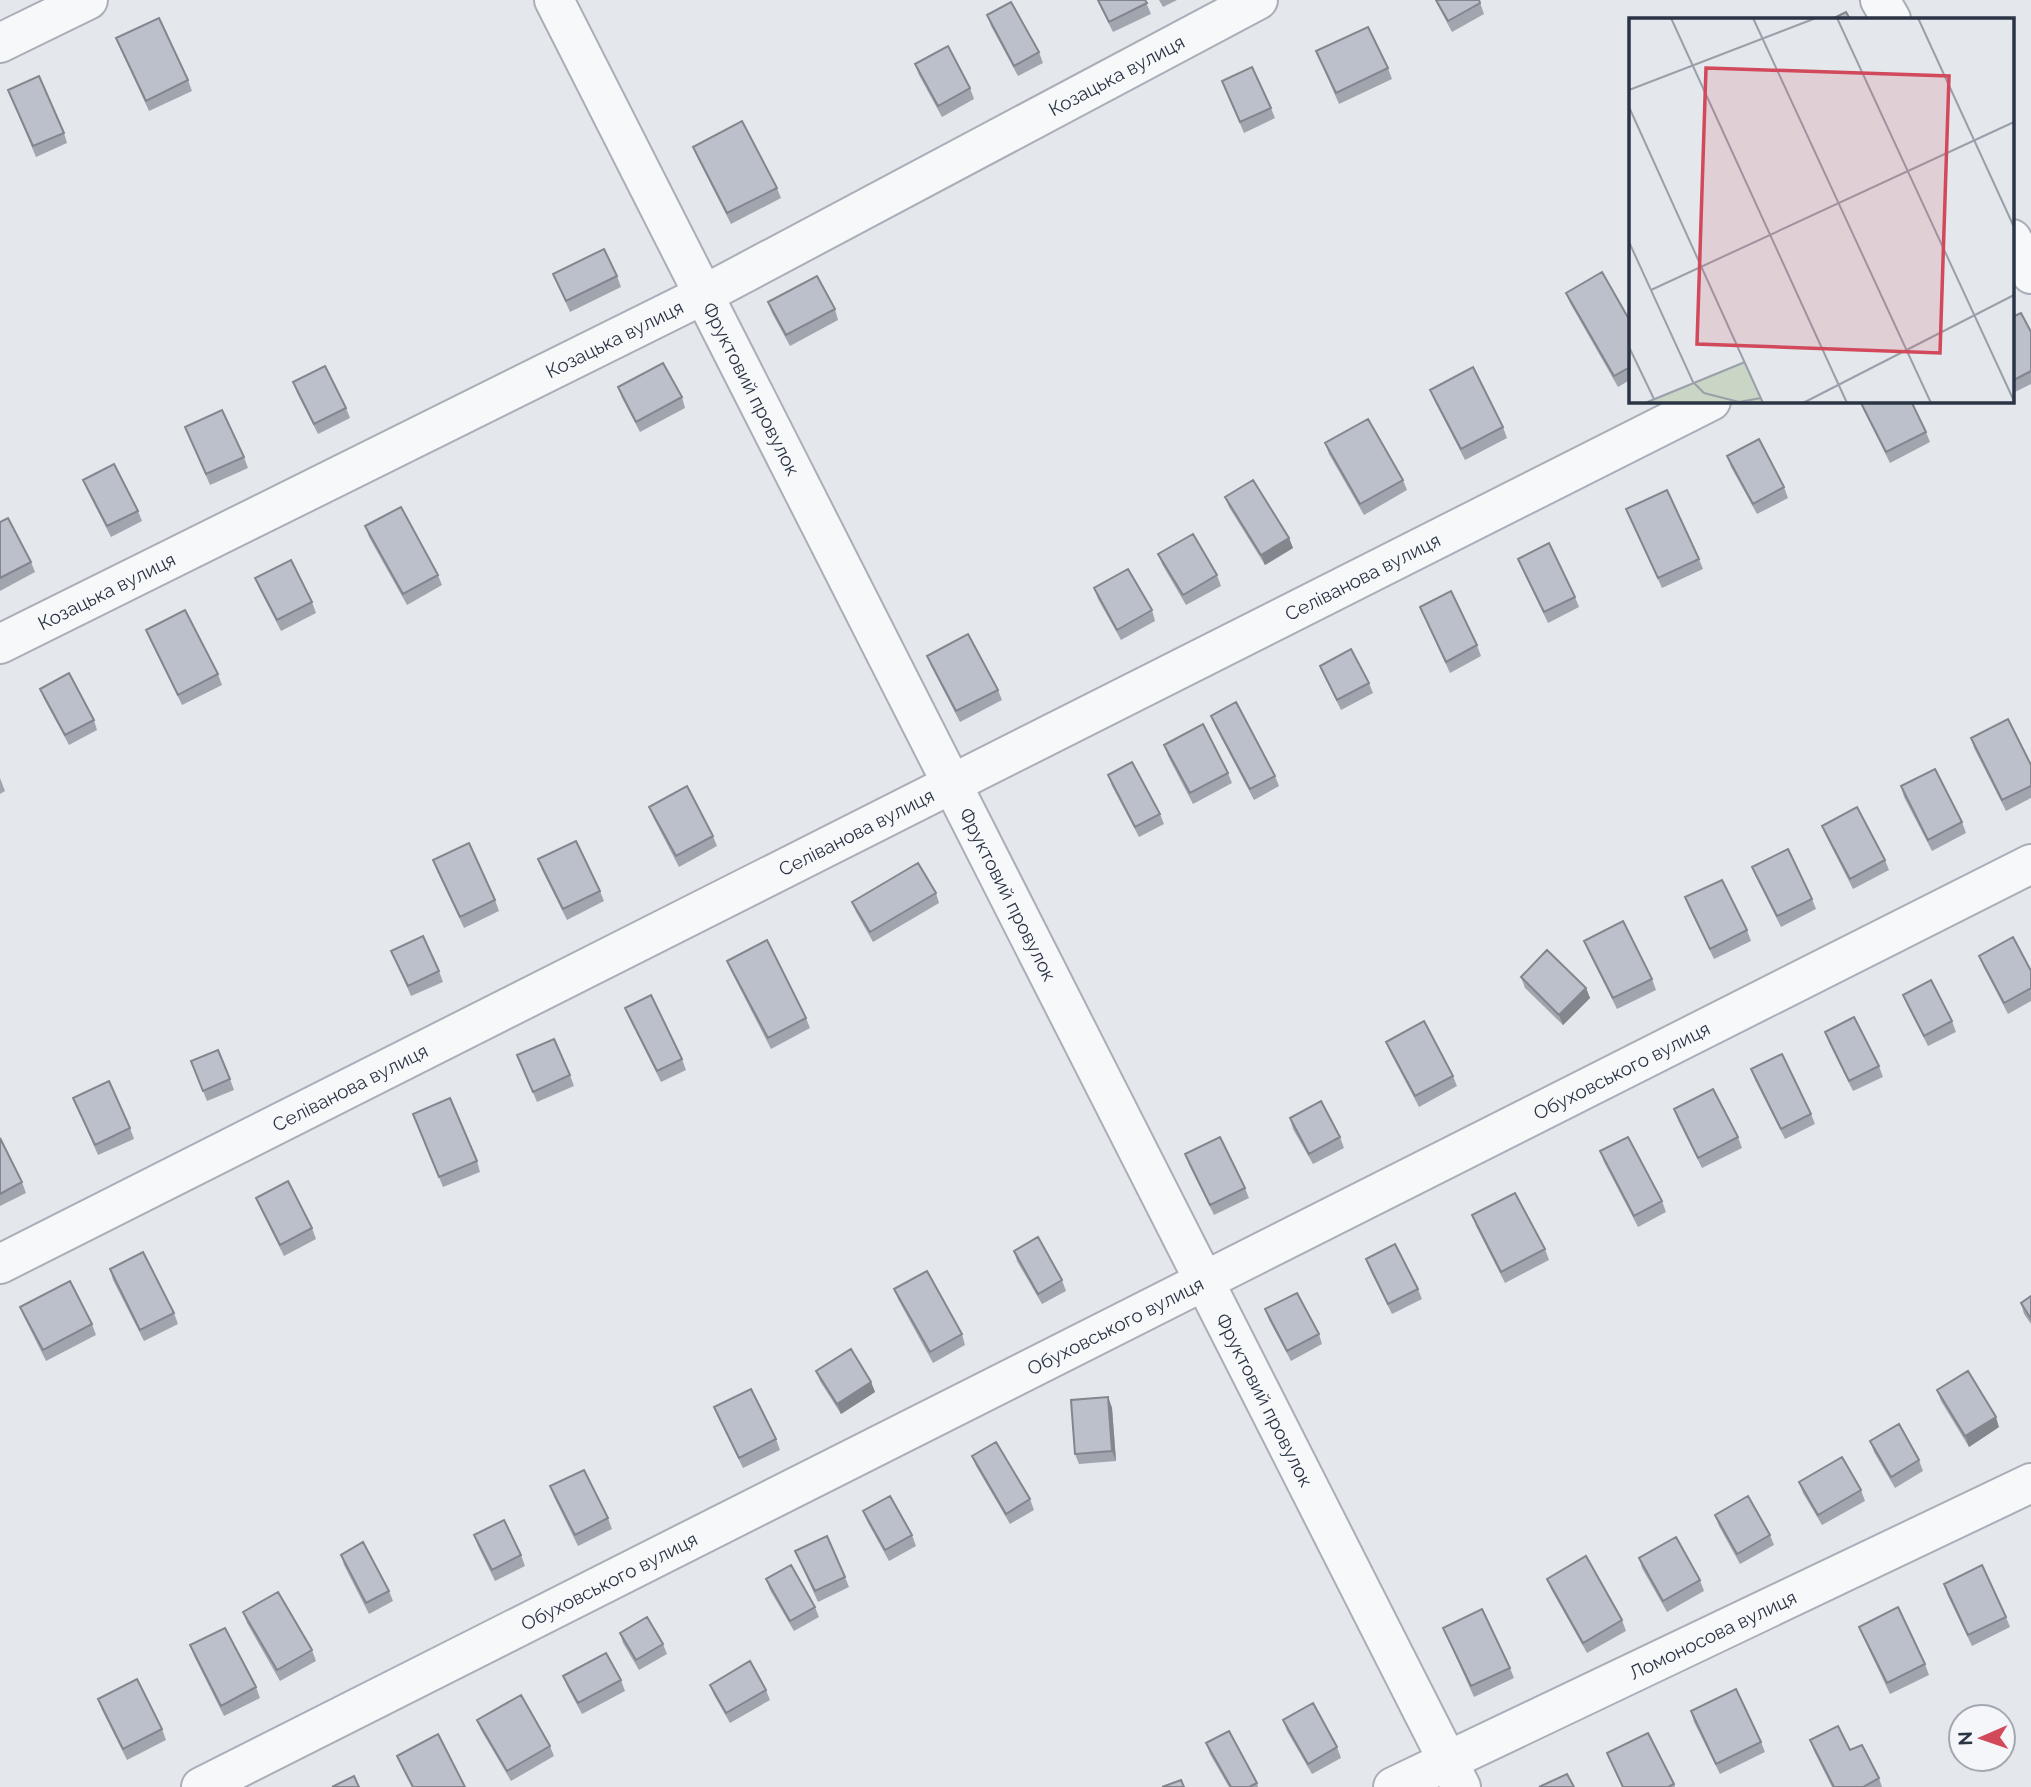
<svg xmlns="http://www.w3.org/2000/svg" width="2031" height="1787" font-family="Raleway,sans-serif">
	<style>
		.lines { fill: none; stroke-linecap: round; stroke-linejoin: round }
		.minor-casing { stroke: #a9aeb7; stroke-width: 42 }
		.minor { stroke: #f7f8fa; stroke-width: 38 }
		.wall { fill: #a1a5ae }
		.shaded-wall { fill: #83868d }
		.building { fill: #bbc0ca; stroke: #83868d; stroke-width: 2 }
		.labels { text-anchor: middle; stroke-width: 5; stroke-linejoin: round; paint-order: stroke }
		.street-label { font-size: 19px; fill: #2b3445; stroke: #f4f6f9 }
		.inset-road { fill: none; stroke: #9a9fa9; stroke-width: 2 }
		.view { fill: #d1495b; fill-opacity: 0.15; stroke: #d1495b; stroke-width: 3.5 }
		.inset-edge { fill: none; stroke: #2b3445; stroke-width: 3.5 }
	</style>
	<rect width="100%" height="100%" fill="#e4e7ec"/>
	<g class="lines">
		<defs>
			<g id="minor">
				<path id="s1" d="M554,0L1461,1787"/>
				<path d="M1880,0L1891,19"/>
				<path d="M0,43L88,0"/>
				<path d="M2012,239L2031,274"/>
				<path id="s2" d="M0,644L705,294L1258,0"/>
				<path id="s3" d="M0,1264L1711,401"/>
				<path id="s4" d="M201,1787L2031,864"/>
				<path id="s5" d="M1393,1787L2031,1483"/>
			</g>
		</defs>
		<use href="#minor" class="minor-casing"/>
		<use href="#minor" class="minor"/>
	</g>
	<path class="wall" d="M1097,0H1145L1151,14L1113,32Z
		M1159,0H1177L1163,7Z
		M1435,0H1479L1484,14L1452,32Z
		M987,15L1039,52L1043,63L1018,76L991,26Z
		M116,38L188,80L192,91L149,111L120,48Z
		M1316,51L1388,68L1392,79L1339,104Z
		M915,64L970,88L974,99L942,117L919,75Z
		M1222,81L1271,108L1275,118L1244,133Z
		M8,90L64,133L67,143L36,157Z
		M693,147L777,188L781,198L731,224L697,157Z
		M553,274L617,276L621,287L570,312Z
		M1566,293L1630,321V380L1618,387L1570,303Z
		M768,302L835,309L838,320L790,346L772,313Z
		M2012,317L2031,332V384L2013,393L2012,391Z
		M293,382L346,408L350,418L318,434L297,393Z
		M618,387L682,397L685,408L640,432L622,398Z
		M1430,390L1503,427L1507,438L1465,460L1434,400Z
		M1859,401H1911L1926,432L1930,442L1890,463Z
		M185,427L244,457L248,468L210,485Z
		M1325,443L1403,480L1407,490L1364,515L1329,454Z
		M1727,456L1784,487L1788,498L1757,514L1731,467Z
		M83,480L138,511L142,521L111,537L87,490Z
		M1225,497L1289,538L1293,548L1265,565L1229,507Z
		M1626,509L1699,559L1703,569L1662,588Z
		M0,522L31,562L35,572L0,591Z
		M365,526L438,575L442,585L407,605L369,537Z
		M1158,554L1217,575L1221,586L1186,605L1162,564Z
		M1518,559L1575,597L1579,607L1548,623L1522,569Z
		M255,578L312,602L316,613L281,631L259,588Z
		M1094,588L1152,610L1155,621L1121,640L1098,599Z
		M1420,607L1477,645L1481,656L1450,673Z
		M146,630L218,674L222,685L182,705L150,640Z
		M927,656L998,690L1002,700L960,722L931,666Z
		M1320,666L1369,683L1373,693L1341,710L1324,676Z
		M40,689L94,720L97,730L69,745L44,699Z
		M1211,716L1275,776L1279,786L1254,800L1215,726Z
		M1971,738L2031,765V798L2006,811L1974,748Z
		M1164,745L1228,773L1232,783L1193,804L1168,756Z
		M1108,775L1160,814L1164,824L1139,837L1112,786Z
		M0,778L5,791L0,794Z
		M1901,786L1962,822L1966,833L1932,851L1904,797Z
		M649,807L713,836L717,846L679,867L653,817Z
		M1822,826L1885,860L1889,870L1853,889L1826,836Z
		M538,859L600,891L604,901L567,920L542,870Z
		M433,860L495,900L499,911L464,928L437,871Z
		M1752,867L1812,899L1816,909L1781,927L1756,877Z
		M936,893L939,903L873,942L856,912L852,902Z
		M1685,897L1747,930L1751,941L1714,959L1689,908Z
		M1584,941L1652,979L1656,990L1617,1009L1588,951Z
		M391,951L439,971L443,982L411,996Z
		M1979,956L2031,971V1001L2008,1014L1983,966Z
		M727,961L806,1018L810,1028L771,1049L731,971Z
		M1521,977L1586,988L1590,998L1563,1025L1525,988Z
		M1903,995L1952,1021L1956,1032L1928,1046L1907,1005Z
		M625,1008L682,1059L686,1070L661,1082L629,1018Z
		M1825,1032L1879,1066L1883,1077L1853,1091L1829,1043Z
		M1386,1042L1453,1076L1457,1086L1419,1107L1390,1052Z
		M517,1055L570,1075L574,1086L537,1102Z
		M1751,1069L1811,1114L1815,1124L1785,1139L1755,1080Z
		M195,1071L230,1079L234,1090L207,1101Z
		M73,1098L130,1128L134,1139L98,1155Z
		M1674,1109L1738,1137L1742,1148L1702,1168L1678,1120Z
		M413,1114L477,1161L480,1172L443,1187Z
		M1290,1118L1340,1137L1344,1148L1313,1164L1293,1129Z
		M0,1138L22,1182L26,1193L0,1206Z
		M1600,1151L1662,1201L1666,1212L1638,1227L1604,1162Z
		M1185,1154L1245,1188L1249,1198L1214,1215L1189,1165Z
		M256,1198L312,1228L316,1239L284,1256L260,1208Z
		M1472,1215L1545,1249L1549,1260L1505,1283L1476,1226Z
		M1014,1251L1062,1280L1066,1291L1042,1304L1017,1261Z
		M1366,1259L1418,1289L1422,1299L1392,1314L1370,1270Z
		M110,1269L174,1313L178,1324L144,1341L113,1280Z
		M894,1289L962,1334L965,1345L933,1363L898,1299Z
		M2031,1296V1324L2024,1314L2021,1303Z
		M20,1307L92,1324L96,1335L46,1361L24,1317Z
		M1265,1309L1319,1334L1322,1344L1291,1361L1269,1320Z
		M816,1371L871,1382L875,1392L841,1414L820,1381Z
		M1937,1390L1999,1427L1969,1447L1941,1401Z
		M1108,1397L1112,1408L1116,1461L1079,1464L1075,1454Z
		M714,1407L776,1439L780,1450L743,1468L718,1417Z
		M1870,1441L1919,1460L1923,1471L1895,1488L1874,1452Z
		M972,1456L1030,1499L1034,1510L1010,1524L976,1466Z
		M1799,1482L1861,1490L1865,1501L1822,1525L1803,1493Z
		M550,1486L608,1518L612,1529L578,1546L554,1497Z
		M863,1511L912,1535L916,1546L889,1561L867,1521Z
		M1715,1515L1770,1535L1774,1545L1740,1564L1719,1526Z
		M474,1535L521,1555L525,1566L495,1581L478,1546Z
		M795,1551L845,1577L849,1587L818,1602Z
		M341,1555L389,1591L393,1601L369,1614L344,1565Z
		M1639,1558L1700,1580L1704,1591L1667,1612L1642,1568Z
		M766,1579L815,1607L819,1617L794,1631L770,1590Z
		M1547,1579L1622,1620L1626,1631L1587,1653L1551,1589Z
		M1944,1584L2006,1617L2010,1627L1972,1646L1947,1594Z
		M243,1612L312,1650L316,1661L280,1681L247,1623Z
		M1859,1627L1925,1664L1929,1675L1890,1694L1863,1637Z
		M1443,1628L1510,1668L1514,1678L1474,1697Z
		M620,1633L663,1644L667,1654L639,1670L623,1643Z
		M190,1645L256,1687L260,1698L224,1716L194,1656Z
		M563,1676L621,1680L625,1691L582,1714L567,1686Z
		M710,1685L766,1690L770,1700L730,1723L714,1695Z
		M98,1699L162,1729L166,1740L127,1760L102,1710Z
		M1691,1711L1761,1742L1765,1752L1720,1774L1694,1722Z
		M477,1720L550,1746L554,1756L511,1781L481,1730Z
		M1283,1720L1337,1747L1341,1758L1312,1774L1287,1731Z
		M1810,1740L1850,1750L1879,1778L1882,1787H1832L1814,1751Z
		M1206,1743L1257,1783L1258,1787H1229L1210,1754Z
		M1607,1753L1674,1784L1675,1787H1622Z
		M397,1756L465,1787H412L401,1766Z"/>
	<path class="shaded-wall" d="M1289,538L1293,548L1265,565L1261,555Z
		M1586,988L1590,998L1563,1025L1559,1015Z
		M871,1382L875,1392L841,1414L837,1404Z
		M1108,1397L1112,1408L1116,1461L1112,1451Z
		M1996,1417L1999,1427L1969,1447L1965,1436Z"/>
	<path class="building" d="M1098,0H1145L1147,3L1109,22Z
		M1436,0H1479L1480,3L1448,21Z
		M1011,2L1039,52L1014,66L987,15Z
		M1846,12L1850,19H1832Z
		M159,18L188,80L146,101L116,38Z
		M1368,27L1388,68L1336,93L1316,51Z
		M948,46L970,88L938,106L915,64Z
		M1252,67L1271,108L1240,122L1222,81Z
		M39,76L64,133L33,146L8,90Z
		M742,121L777,188L727,213L693,147Z
		M604,249L617,276L566,301L553,274Z
		M1602,272L1630,321V367L1614,376L1566,293Z
		M817,276L835,309L786,335L768,302Z
		M2021,313L2031,332V371L2012,381V317Z
		M663,363L682,397L636,422L618,387Z
		M325,366L346,408L314,424L293,382Z
		M1473,367L1503,427L1461,449L1430,390Z
		M1860,401H1911L1926,432L1886,452Z
		M222,410L244,457L206,474L185,427Z
		M1368,419L1403,480L1360,504L1325,443Z
		M1759,439L1784,487L1753,504L1727,456Z
		M114,464L138,511L107,526L83,480Z
		M1253,480L1289,538L1261,555L1225,497Z
		M1667,490L1699,559L1658,578L1626,509Z
		M401,507L438,575L403,594L365,526Z
		M8,518L31,562L0,578V522Z
		M1193,534L1217,575L1183,595L1158,554Z
		M1549,543L1575,597L1544,612L1518,559Z
		M291,560L312,602L277,620L255,578Z
		M1128,569L1152,610L1117,630L1094,588Z
		M1451,591L1477,645L1446,662L1420,607Z
		M185,610L218,674L178,695L146,630Z
		M968,634L998,690L956,711L927,656Z
		M1351,649L1369,683L1337,700L1320,666Z
		M69,673L94,720L65,735L40,689Z
		M1236,702L1275,776L1250,789L1211,716Z
		M2008,719L2031,765V786L2002,800L1971,738Z
		M1203,724L1228,773L1190,793L1164,745Z
		M1132,762L1160,814L1135,827L1108,775Z
		M1935,769L1962,822L1928,840L1901,786Z
		M687,786L713,836L676,856L649,807Z
		M1857,807L1885,860L1850,879L1822,826Z
		M576,841L600,891L563,909L538,859Z
		M469,843L495,900L460,917L433,860Z
		M1788,849L1812,899L1777,916L1752,867Z
		M918,863L936,893L870,932L852,902Z
		M1722,880L1747,930L1710,949L1685,897Z
		M1623,921L1652,979L1613,998L1584,941Z
		M423,936L439,971L408,986L391,951Z
		M2013,937L2031,971V988L2004,1003L1979,956Z
		M767,940L806,1018L768,1038L727,961Z
		M1547,950L1586,988L1559,1015L1521,977Z
		M1931,980L1952,1021L1924,1036L1903,995Z
		M651,995L682,1059L657,1071L625,1008Z
		M1854,1017L1879,1066L1849,1081L1825,1032Z
		M1424,1021L1453,1076L1415,1096L1386,1042Z
		M554,1039L570,1075L533,1092L517,1055Z
		M218,1050L230,1079L203,1091L191,1061Z
		M1782,1054L1811,1114L1781,1129L1751,1069Z
		M109,1081L130,1128L95,1145L73,1098Z
		M1713,1089L1738,1137L1698,1158L1674,1109Z
		M450,1098L477,1161L439,1177L413,1114Z
		M1321,1101L1340,1137L1309,1154L1290,1118Z
		M1220,1137L1245,1188L1210,1205L1185,1154Z
		M1628,1137L1662,1201L1634,1216L1600,1151Z
		M0,1138L22,1182L0,1194Z
		M288,1181L312,1228L280,1245L256,1198Z
		M1515,1193L1545,1249L1501,1272L1472,1215Z
		M1038,1237L1062,1280L1038,1294L1014,1251Z
		M1395,1244L1418,1289L1388,1304L1366,1259Z
		M143,1252L174,1313L140,1330L110,1269Z
		M927,1271L962,1334L930,1352L894,1289Z
		M70,1281L92,1324L43,1350L20,1307Z
		M1297,1293L1319,1334L1287,1351L1265,1309Z
		M2031,1296V1319L2021,1303Z
		M851,1349L871,1382L837,1404L816,1371Z
		M1968,1371L1996,1417L1965,1436L1937,1390Z
		M751,1389L776,1439L739,1458L714,1407Z
		M1108,1397L1112,1451L1075,1454L1071,1400Z
		M1899,1424L1919,1460L1891,1477L1870,1441Z
		M996,1442L1030,1499L1006,1514L972,1456Z
		M1842,1457L1861,1490L1818,1515L1799,1482Z
		M584,1470L608,1518L575,1535L550,1486Z
		M890,1496L912,1535L885,1550L863,1511Z
		M1748,1496L1770,1535L1737,1554L1715,1515Z
		M504,1520L521,1555L492,1570L474,1535Z
		M827,1536L845,1577L815,1591L795,1551Z
		M1676,1537L1700,1580L1663,1601L1639,1558Z
		M363,1542L389,1591L366,1603L341,1555Z
		M1586,1556L1622,1620L1583,1643L1547,1579Z
		M791,1565L815,1607L790,1621L766,1579Z
		M1982,1565L2006,1617L1968,1635L1944,1584Z
		M278,1592L312,1650L277,1670L243,1612Z
		M1898,1607L1925,1664L1887,1683L1859,1627Z
		M1482,1609L1510,1668L1471,1686L1443,1628Z
		M647,1617L663,1644L636,1660L620,1633Z
		M225,1628L256,1687L221,1706L190,1645Z
		M606,1653L621,1680L578,1703L563,1676Z
		M750,1661L766,1690L726,1713L710,1685Z
		M137,1679L162,1729L123,1749L98,1699Z
		M1736,1689L1761,1742L1716,1764L1691,1711Z
		M521,1695L550,1746L507,1771L477,1720Z
		M1313,1703L1337,1747L1308,1764L1283,1720Z
		M1838,1726L1850,1750L1862,1745L1879,1778L1863,1787H1834L1810,1740Z
		M1229,1731L1257,1783L1249,1787H1231L1206,1743Z
		M1648,1733L1674,1784L1668,1787H1623L1607,1753Z
		M438,1734L465,1787H413L397,1756Z
		M1567,1774L1574,1787H1539Z
		M354,1776L359,1787H332Z
		M1181,1780L1184,1787H1162Z"/>
	<g class="labels">
		<g class="street-label">
			<text dy="7" stroke="none"><textPath href="#s2" startOffset="1253">Козацька вулиця</textPath></text>
			<text dy="7" stroke="none"><textPath href="#s2" startOffset="686">Козацька вулиця</textPath></text>
			<text dy="7" stroke="none"><textPath href="#s1" startOffset="436">Фруктовий провулок</textPath></text>
			<text dy="7" stroke="none"><textPath href="#s3" startOffset="1526">Селіванова вулиця</textPath></text>
			<text dy="7" stroke="none"><textPath href="#s2" startOffset="119">Козацька вулиця</textPath></text>
			<text dy="7" stroke="none"><textPath href="#s3" startOffset="959">Селіванова вулиця</textPath></text>
			<text dy="7" stroke="none"><textPath href="#s1" startOffset="1003">Фруктовий провулок</textPath></text>
			<text dy="7" stroke="none"><textPath href="#s4" startOffset="1591">Обуховського вулиця</textPath></text>
			<text dy="7" stroke="none"><textPath href="#s3" startOffset="392">Селіванова вулиця</textPath></text>
			<text dy="7" stroke="none"><textPath href="#s4" startOffset="1024">Обуховського вулиця</textPath></text>
			<text dy="7" stroke="none"><textPath href="#s1" startOffset="1570">Фруктовий провулок</textPath></text>
			<text dy="7" stroke="none"><textPath href="#s4" startOffset="457">Обуховського вулиця</textPath></text>
			<text dy="7" stroke="none"><textPath href="#s5" startOffset="354">Ломоносова вулиця</textPath></text>
		</g>
	</g>
	<g transform="translate(1629 18)">
		<rect width="385" height="385" fill="#e4e7ec"/>
		<path d="M116,344L134,385H15Z" fill="#c9d6c5"/>
		<path class="inset-road" d="M42,0L218,385M124,0L302,385M208,0L385,383M289,0L385,209M0,72L187,0M0,89L134,385M0,224L64,364L75,375L110,384L132,380M22,272L385,104M0,329L25,381M16,385L116,344M174,385L385,277"/>
		<path class="view" d="M77,50L320,58L311,335L68,326Z"/>
		<rect width="385" height="385" class="inset-edge"/>
	</g>
	<g transform="translate(1982 1738) rotate(268)"><circle r="33" fill="#f4f6f9" stroke="#a4a8b1" stroke-width="2"/>
	<path d="M0-5L12 26L0 18L-12 26Z" fill="#d1495b"/>
	<text y="-10" font-size="19" font-weight="bold" text-anchor="middle" fill="#2b3445">N</text>
	</g>
</svg>
